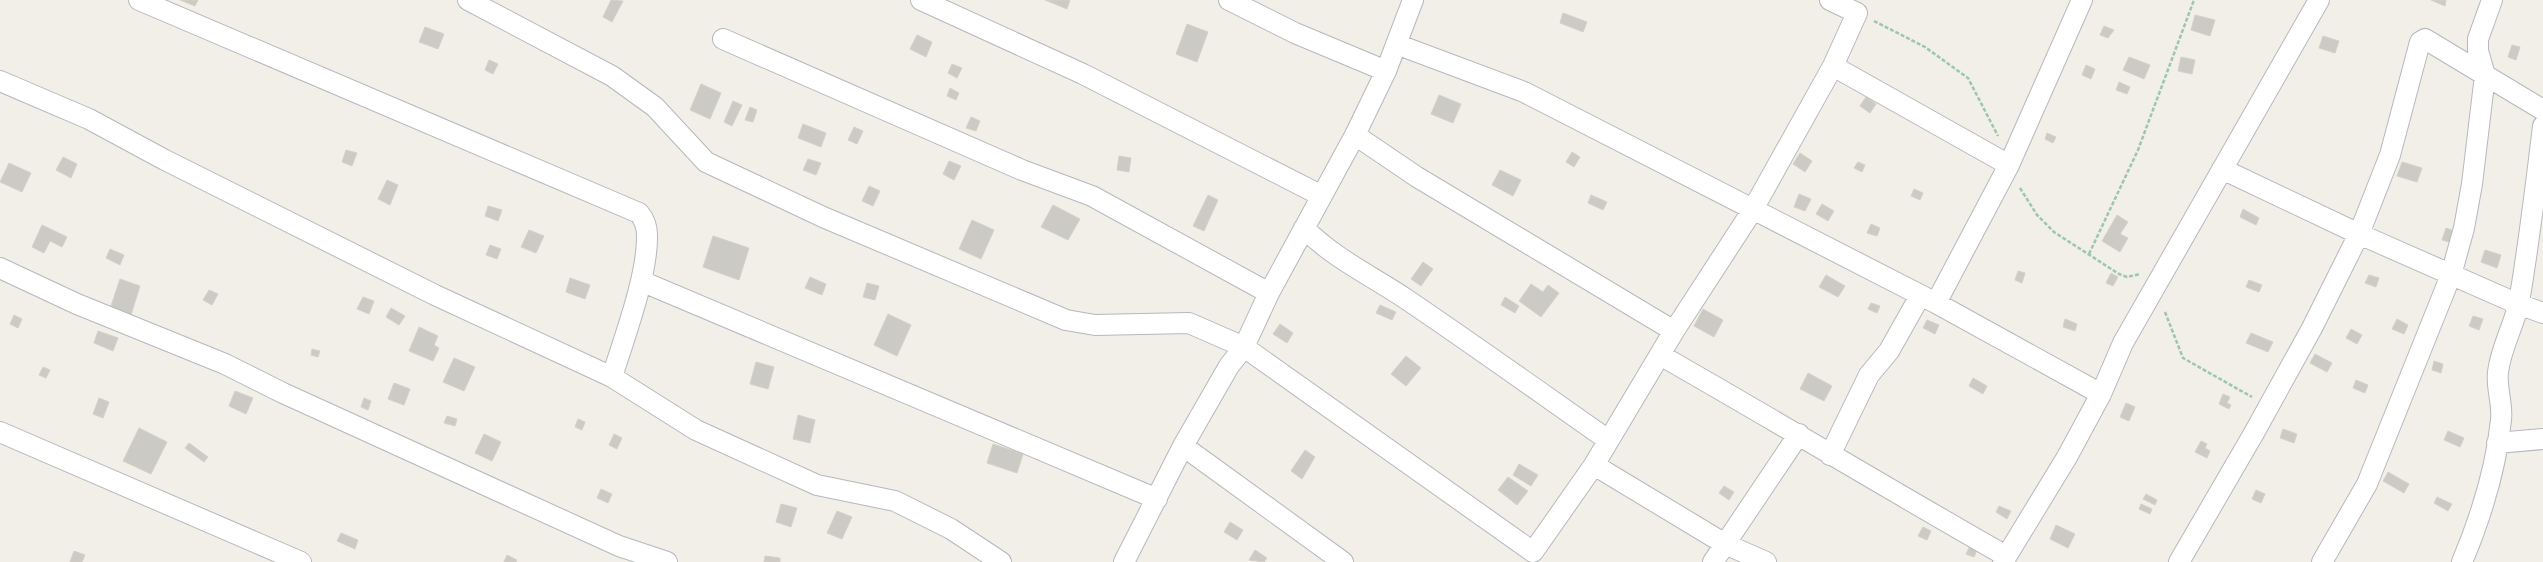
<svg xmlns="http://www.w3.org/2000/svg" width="2543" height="562" font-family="'Alegreya Sans',sans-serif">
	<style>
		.building { fill: #cccac5; stroke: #d6d1c6 }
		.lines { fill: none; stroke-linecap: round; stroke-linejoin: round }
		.minor-casing { stroke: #b5b8bc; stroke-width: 22 }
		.path { stroke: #9cc7a9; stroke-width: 2.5; stroke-dasharray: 4 2; stroke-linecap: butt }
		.minor { stroke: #fff; stroke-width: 20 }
	</style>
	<rect width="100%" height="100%" fill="#f1efe8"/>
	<path class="building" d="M180,0H198L195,6Z
		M611,0L623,1L612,22L603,17Z
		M1045,0H1070L1067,9Z
		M2431,0H2446L2445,6Z
		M1563,13L1587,22L1583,32L1560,23Z
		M2195,15L2215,20L2210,36L2191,30Z
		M1187,24L1208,32L1197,62L1176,54Z
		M2104,26L2114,30L2108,38L2100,35Z
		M425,27L444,34L438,49L419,42Z
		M917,35L932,42L926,57L910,49Z
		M2323,36L2339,41L2335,53L2319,48Z
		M2512,45L2520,47L2516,60L2508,57Z
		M2129,57L2150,65L2144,79L2123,70Z
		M2181,57L2195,60L2192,74L2178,71Z
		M489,60L498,64L493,74L485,70Z
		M952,64L962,68L957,78L948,73Z
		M2086,65L2095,69L2091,79L2082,75Z
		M2119,82L2130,87L2127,94L2116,90Z
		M701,84L721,93L710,119L690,110Z
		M950,88L959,93L956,100L947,96Z
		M1439,95L1461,104L1453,123L1431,114Z
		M1866,97L1876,104L1870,113L1860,106Z
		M733,101L742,105L732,126L724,122Z
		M750,107L757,110L753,122L745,120Z
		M971,117L980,121L976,131L966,128Z
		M803,124L826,133L821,147L798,138Z
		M854,127L863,131L857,144L848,140Z
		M2047,133L2056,137L2053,143L2045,139Z
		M346,150L357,153L352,166L342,162Z
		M1572,152L1580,157L1574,167L1566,162Z
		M1800,153L1812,161L1805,172L1793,164Z
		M1119,156L1131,158L1129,172L1117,170Z
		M63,157L77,164L71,178L56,170Z
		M808,159L821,163L816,175L803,170Z
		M949,161L961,166L954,180L943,174Z
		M1858,162L1865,165L1862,172L1854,168Z
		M2402,162L2422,168L2417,182L2397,176Z
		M9,163L31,173L22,192L0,182Z
		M1500,170L1521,180L1513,196L1492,185Z
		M387,180L398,185L390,205L378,199Z
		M869,186L880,191L873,206L862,201Z
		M1914,189L1923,193L1920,200L1911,196Z
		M1799,194L1811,199L1805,211L1794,207Z
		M1208,195L1218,200L1204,231L1193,226Z
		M1591,195L1607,202L1603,210L1588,203Z
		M1822,204L1834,211L1828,221L1816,214Z
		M1053,205L1080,219L1068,240L1041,227Z
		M488,206L502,210L498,221L485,216Z
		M2243,209L2259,218L2256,225L2240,217Z
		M2117,215L2128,222L2120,234L2128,238L2120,252L2102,241Z
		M972,220L994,230L981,259L959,249Z
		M1871,224L1880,228L1877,236L1867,233Z
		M42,225L67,237L62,247L50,241L44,253L32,247Z
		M2446,228L2460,233L2456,244L2442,240Z
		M529,230L544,236L536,253L521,247Z
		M713,236L749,248L739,280L703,267Z
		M490,245L501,249L497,259L486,255Z
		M110,249L124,255L120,265L106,258Z
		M2485,250L2501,255L2497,268L2481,262Z
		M1423,262L1433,269L1421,286L1411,279Z
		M2018,271L2025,273L2022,283L2015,280Z
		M2111,273L2118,277L2113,286L2106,283Z
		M1826,275L1845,286L1838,297L1819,287Z
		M2369,275L2379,278L2376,287L2365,283Z
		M810,277L826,284L822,295L805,288Z
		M570,278L590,285L585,299L566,292Z
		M120,279L140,286L131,315L110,309Z
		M2249,280L2262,285L2259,292L2246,287Z
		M867,283L879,286L875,300L863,297Z
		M1531,284L1543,292L1548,285L1559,293L1541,317L1519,301Z
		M209,290L218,294L212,305L203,300Z
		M363,297L374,301L369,314L357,309Z
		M1505,297L1519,306L1515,313L1501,305Z
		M1871,303L1880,306L1877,313L1868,309Z
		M1380,305L1396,312L1392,320L1376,313Z
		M391,308L405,316L399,325L386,317Z
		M1703,309L1723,320L1714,337L1694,326Z
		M888,314L911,325L897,356L874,345Z
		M14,315L22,319L18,328L10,324Z
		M2473,316L2483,319L2479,330L2469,326Z
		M2065,319L2077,324L2075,331L2063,327Z
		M2397,319L2408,325L2404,334L2392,329Z
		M1927,320L1939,325L1935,334L1923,328Z
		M1280,324L1293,333L1287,343L1273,334Z
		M419,327L438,336L434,345L439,348L433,361L409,351Z
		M2351,329L2362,335L2357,344L2346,338Z
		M98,331L118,338L113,351L94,343Z
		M2251,333L2273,342L2268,352L2246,343Z
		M312,349L320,351L318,357L311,355Z
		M2315,354L2332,363L2327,372L2310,363Z
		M1406,356L1421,368L1406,386L1391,374Z
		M454,358L475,367L464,391L443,382Z
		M2434,361L2443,364L2441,373L2432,370Z
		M756,362L774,367L768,389L750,384Z
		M43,367L50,370L46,378L39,375Z
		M1808,373L1832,386L1824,401L1800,389Z
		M1973,378L1987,386L1983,394L1969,386Z
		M2356,380L2368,385L2365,393L2353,388Z
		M394,383L410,389L404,405L388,399Z
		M235,391L253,398L246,414L229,406Z
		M2223,394L2230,397L2227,403L2231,405L2229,409L2219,404Z
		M99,398L109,402L103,418L93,414Z
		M364,398L371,401L368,410L361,407Z
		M2126,403L2135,407L2129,421L2120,417Z
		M798,415L815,420L810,443L793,439Z
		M447,416L457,419L455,426L444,423Z
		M578,419L585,422L582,430L575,427Z
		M139,428L167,442L151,474L123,461Z
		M2283,429L2297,434L2294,443L2280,438Z
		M2448,431L2464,438L2460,447L2444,440Z
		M484,434L501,442L492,461L475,453Z
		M614,434L622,438L617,449L609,445Z
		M2201,441L2207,444L2205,448L2210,451L2207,458L2195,452Z
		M189,443L208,457L204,462L185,448Z
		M993,444L1023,454L1017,473L987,463Z
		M1305,450L1315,457L1302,479L1291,471Z
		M1519,464L1538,475L1531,486L1513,475Z
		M2388,472L2409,484L2404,493L2383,481Z
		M1508,477L1528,491L1517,505L1498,490Z
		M1724,486L1734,492L1729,500L1719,493Z
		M601,489L612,494L608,503L597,498Z
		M2256,490L2265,494L2261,503L2252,499Z
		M2146,494L2157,500L2155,505L2143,499Z
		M2437,497L2452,504L2448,511L2434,503Z
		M781,504L797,508L791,527L776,522Z
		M2141,504L2152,509L2150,514L2139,509Z
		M1999,506L2011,511L2007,519L1996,512Z
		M837,511L852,517L842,539L827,533Z
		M1230,522L1243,530L1237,540L1224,532Z
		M2056,525L2075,534L2068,548L2050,539Z
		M1923,527L1931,531L1927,540L1918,536Z
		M341,533L358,540L355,549L337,541Z
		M1970,546L1977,550L1974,557L1966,554Z
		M1255,550L1267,558L1264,562L1249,560Z
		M74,551L85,555L82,562H70Z
		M507,555L517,560L516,562H504Z
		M765,556L780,558V562H764Z"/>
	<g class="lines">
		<defs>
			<path id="minor" d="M139,0L639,213C644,219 647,226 647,235C648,275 624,338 612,377
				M468,0L612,76L655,107L706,162L823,217L1066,320L1095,325L1189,323L1244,347L1533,552L1594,465L1674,331L1752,211L1833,66L1857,13L1830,0
				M921,0L1083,74L1322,196
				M1229,0L1295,33L1386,71
				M723,39L1022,170L1092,196L1269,293
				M1396,44L1524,92L1936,303L2101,394
				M1833,66L2009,165
				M0,81L89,119L165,160L435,295L612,377L696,430L817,485L895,501L951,529L1001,562
				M1355,135L1417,177L1674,331
				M2222,169L2359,234L2518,304L2543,313
				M1304,228C1333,258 1372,276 1406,299C1474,345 1541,393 1608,440
				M0,268L77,304L225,364L283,393L619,546L667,562
				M641,281L1157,499
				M1936,303L2009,165L2082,0
				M1660,355C1776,421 1890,490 2006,556
				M0,432L301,562
				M2497,443L2543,439
				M1183,446L1343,562
				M1830,455L1869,375L1889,351L1920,296
				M1594,465L1725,544L1766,562
				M1124,562L1183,446L1229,366L1244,347L1269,293L1355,135L1386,71L1413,0
				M1713,562L1799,434
				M2003,562L2067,457L2101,394L2123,343L2319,0
				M2179,562L2254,433L2312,328L2359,234L2390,155L2420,42L2425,39L2543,110
				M2322,562L2367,484L2451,275L2464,228L2472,184L2485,75L2478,51V39L2492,0
				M2462,562C2481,517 2496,468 2501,420C2503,404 2496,388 2498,372C2501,347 2514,326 2519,302C2529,244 2536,185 2543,126"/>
		</defs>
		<use href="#minor" class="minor-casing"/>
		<path class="path" d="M1874,21L1925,47L1968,78L1998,136
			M2020,188L2037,215L2054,232L2119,274L2127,277L2140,274
			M2089,254L2138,150L2194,0
			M2165,312L2183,358L2252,397"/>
		<use href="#minor" class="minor"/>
	</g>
</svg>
